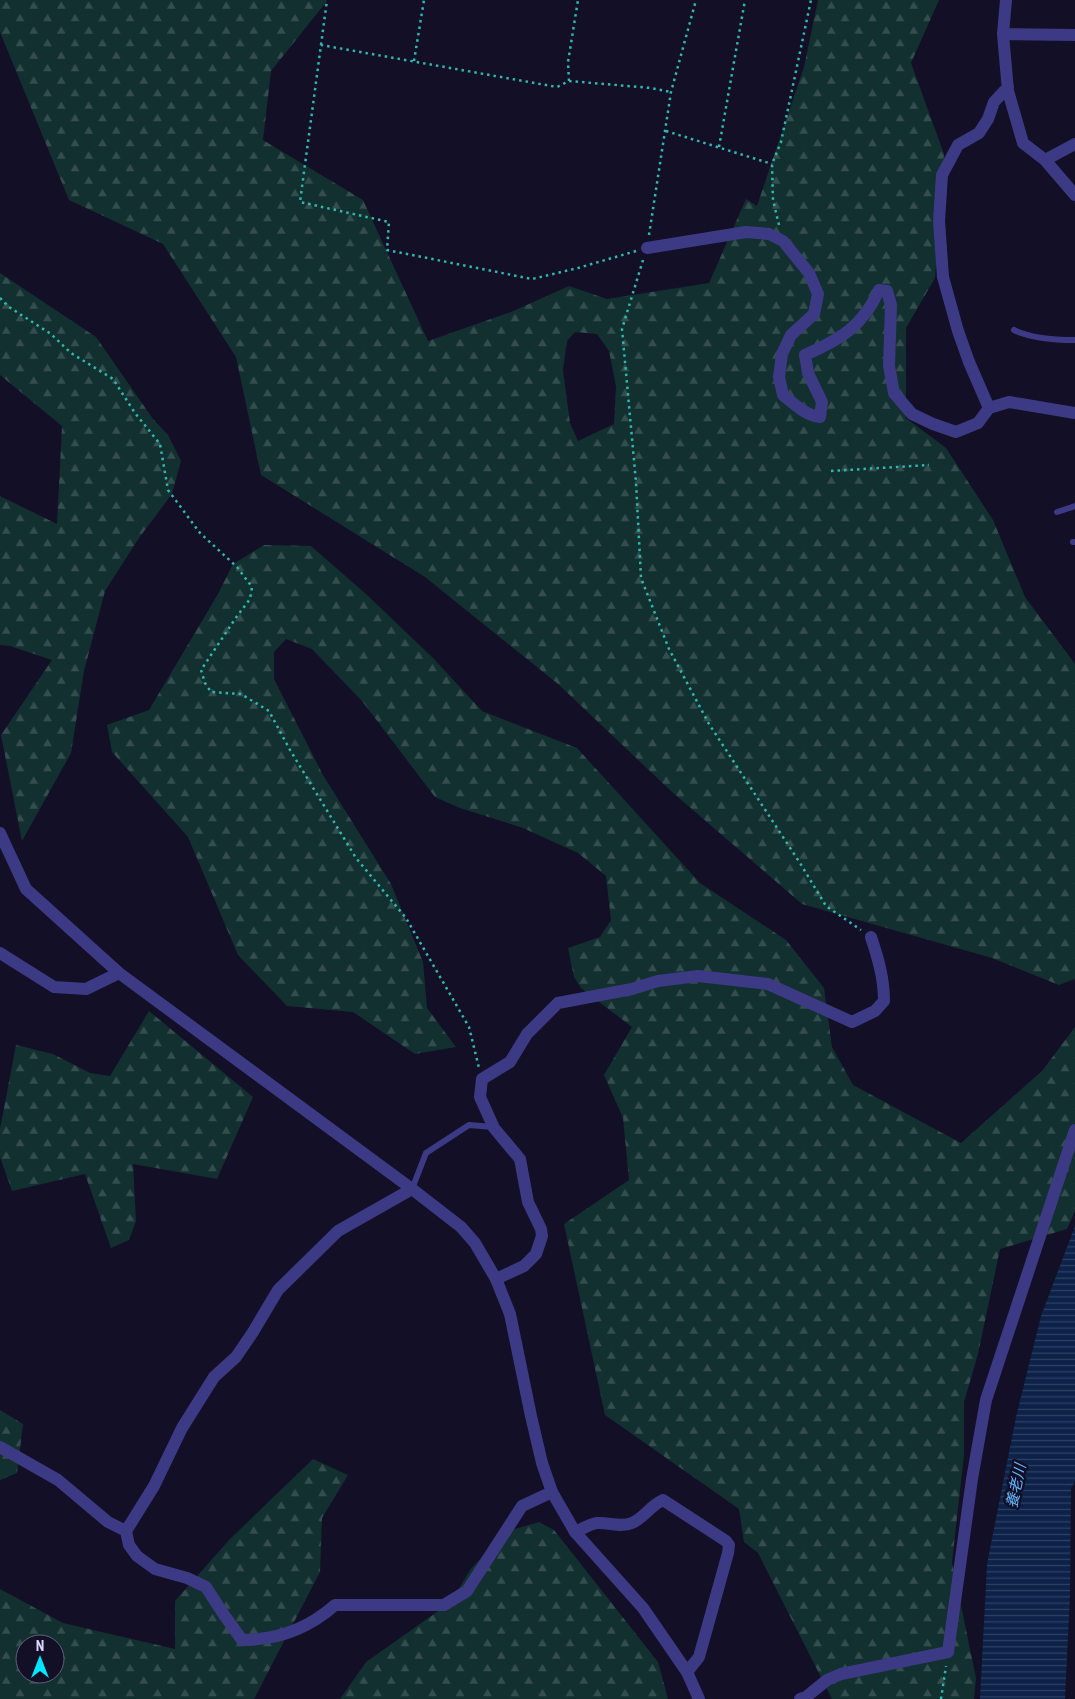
<svg xmlns="http://www.w3.org/2000/svg" width="1075" height="1699" font-family="'Roboto Condensed','Noto Sans JP',sans-serif">
	<style>
		.forest { fill: url(#forest-firs); fill-rule: evenodd }
		.water { fill: url(#water-rules) }
		.lines { fill: none; stroke-linecap: round; stroke-linejoin: round }
		.path { stroke: #2fb8b0; stroke-width: 2.5; stroke-dasharray: 2.5 4; stroke-linecap: butt }
		.service { stroke: #3d3a85; stroke-width: 6 }
		.minor { stroke: #3d3a85; stroke-width: 12 }
		.tertiary { stroke: #3d3a85; stroke-width: 12 }
		.labels { text-anchor: middle; stroke-width: 5; stroke-linejoin: round; paint-order: stroke }
		.water-label { font-size: 15px; font-style: italic; fill: #62b6ff; stroke: #130f26 }
	</style>
	<defs>
		<pattern id="forest-firs" width="22" height="20" patternUnits="userSpaceOnUse" patternTransform="scale(1.25)"><rect width="22" height="20" fill="#12302f"/><path d="M5 1l3.5 6h-7zM16 11l3.5 6h-7z" fill="#344d4e"/></pattern>
		<pattern id="water-rules" width="6" height="5" patternUnits="userSpaceOnUse" patternTransform="scale(1.25)"><rect width="6" height="5" fill="#0c2248"/><path d="M0 2.5h6" fill="none" stroke="#2f4163"/></pattern>
	</defs>
	<rect width="100%" height="100%" fill="#130f26"/>
	<path class="forest" d="M0,0H326L327,1L271,71L263,140L363,200L428,341L511,312L569,286L607,299L709,283L746,199L757,206L804,67L818,0H939L911,63L944,154L935,278L906,328V418L946,448L993,520L1025,597L1075,664V979L1059,985L992,958L802,904L672,792L558,684L425,577L261,475L236,357L163,244L69,200L0,32ZM575,332L597,334L609,351L616,386L614,424L578,441L570,423L563,370L567,341Z
		M0,273L96,337L153,419L168,435L181,461L172,494L139,538L105,591L84,671L71,753L22,841L1,735L52,660L10,646L0,645V496L57,524L62,426L0,375Z
		M264,545L311,546L366,594L434,659L482,711L577,748L700,883L786,940L824,988L832,1047L853,1085L961,1143L1042,1071L1075,1027V1211L1067,1229L1000,1249L978,1354L964,1402V1455L952,1562L976,1678L974,1699H832L758,1553L744,1542L739,1509L605,1415L564,1224L629,1180L623,1118L604,1075L632,1027L581,988L574,977L568,948L600,937L611,920L606,876L578,853L523,828L460,808L435,797L362,701L312,649L286,639L274,652V679L323,775L391,884L423,962L427,1008L456,1047L415,1054L353,1012L287,1006L238,955L188,837L112,752L107,725L149,710L218,594L233,564Z
		M149,1011L253,1097L217,1179L133,1164L136,1221L129,1240L111,1248L85,1174L12,1191L0,1157V1129L16,1045L53,1054L90,1073L110,1076Z
		M0,1410L23,1424L17,1473L0,1480Z
		M313,1459L348,1475L322,1518L320,1572L254,1699H0V1589L63,1623L175,1649V1601L230,1539ZM25,1644H55V1674H25Z
		M539,1522L554,1530L658,1662L668,1699H340L366,1662L451,1602L470,1570L505,1532Z"/>
	<path class="water" d="M1075,1226V1482L1071,1488L1070,1596L1065,1699H980L987,1564L1016,1417L1041,1316Z"/>
	<g class="lines">
		<path class="path" d="M321,45L327,0
			M414,61L424,0
			M569,81L568,62L578,0
			M666,131L772,164
			M719,147L745,0
			M779,225L773,200L772,164L781,142L811,0
			M649,235L671,92L696,0
			M636,251L578,268L532,279L387,250L389,222L300,202L321,45L557,87L569,81L651,88L671,92
			M643,260L622,329L636,482L641,578L669,649L709,724L800,863L826,906L861,930
			M0,298L9,307L51,334L71,353L113,379L135,413L160,444L168,490L200,533L237,567L252,587L250,599L235,619L201,670L205,683L211,692L241,694L269,711L290,750L356,858L406,918L469,1027L479,1068
			M831,471L929,465
			M941,1699L946,1666"/>
		<path class="service" d="M1014,330C1032,339 1055,340 1075,340
			M1057,512L1075,506
			M1073,542H1075
			M412,1189L426,1153L469,1125L493,1127"/>
		<path class="minor" d="M1006,0L1003,34L1008,91L1023,143L1045,160L1075,195
			M1003,34L1075,35
			M647,248L746,232L769,234L783,241L809,273L818,294L814,314L791,335L782,354L779,377L783,395C793,403 806,416 820,417L822,402L808,373L805,355C841,339 863,326 879,290L887,291L891,305L889,366L894,393L912,414L933,424L956,432L978,423L989,408L1009,402L1075,413
			M989,408L969,362L958,331L943,277L939,221L942,175L958,145L979,133L988,119L994,102L1008,87
			M0,953L54,987L86,989L119,973
			M412,1189L338,1231L278,1290L253,1332L236,1357L214,1377L182,1428L154,1486L126,1531L129,1545L137,1556L155,1569L187,1578L206,1587L222,1612L242,1640C278,1640 308,1629 335,1605H444L467,1591L522,1506L552,1492
			M496,1279L524,1266L536,1254L542,1236L541,1229L528,1202L520,1159L494,1128L480,1097L482,1079L510,1062L527,1034L558,1003L632,989L658,981L698,976L768,984L852,1022L875,1011L884,1001C884,978 878,958 871,937
			M0,1447L58,1480L108,1522L126,1531
			M575,1532C582,1529 590,1524 597,1523C609,1522 620,1528 632,1523C644,1518 651,1505 663,1500L726,1541L729,1545L728,1553L699,1657L687,1672
			M800,1699L806,1697L827,1680L841,1674L948,1652L972,1479L986,1400L1075,1130"/>
		<path class="tertiary" d="M1045,160L1075,144
			M0,833L26,889L119,973L412,1189L461,1227L475,1243L496,1279L510,1314L531,1416L542,1463L552,1492L575,1532L643,1608L687,1672L699,1699"/>
	</g>
	<g class="labels">
		<g class="water-label">
			<text transform="translate(1016 1486) rotate(-78)" y="5">養老川</text>
		</g>
	</g>
	<g transform="translate(40 1659)"><circle r="24" fill="#130f26" stroke="#625e7d"/>
	<path d="M0-4L9 19L0 12L-9 19Z" fill="#00e5ff"/>
	<text y="-8" font-size="14" font-weight="bold" text-anchor="middle" fill="#d9d4ff">N</text>
	</g>
</svg>
